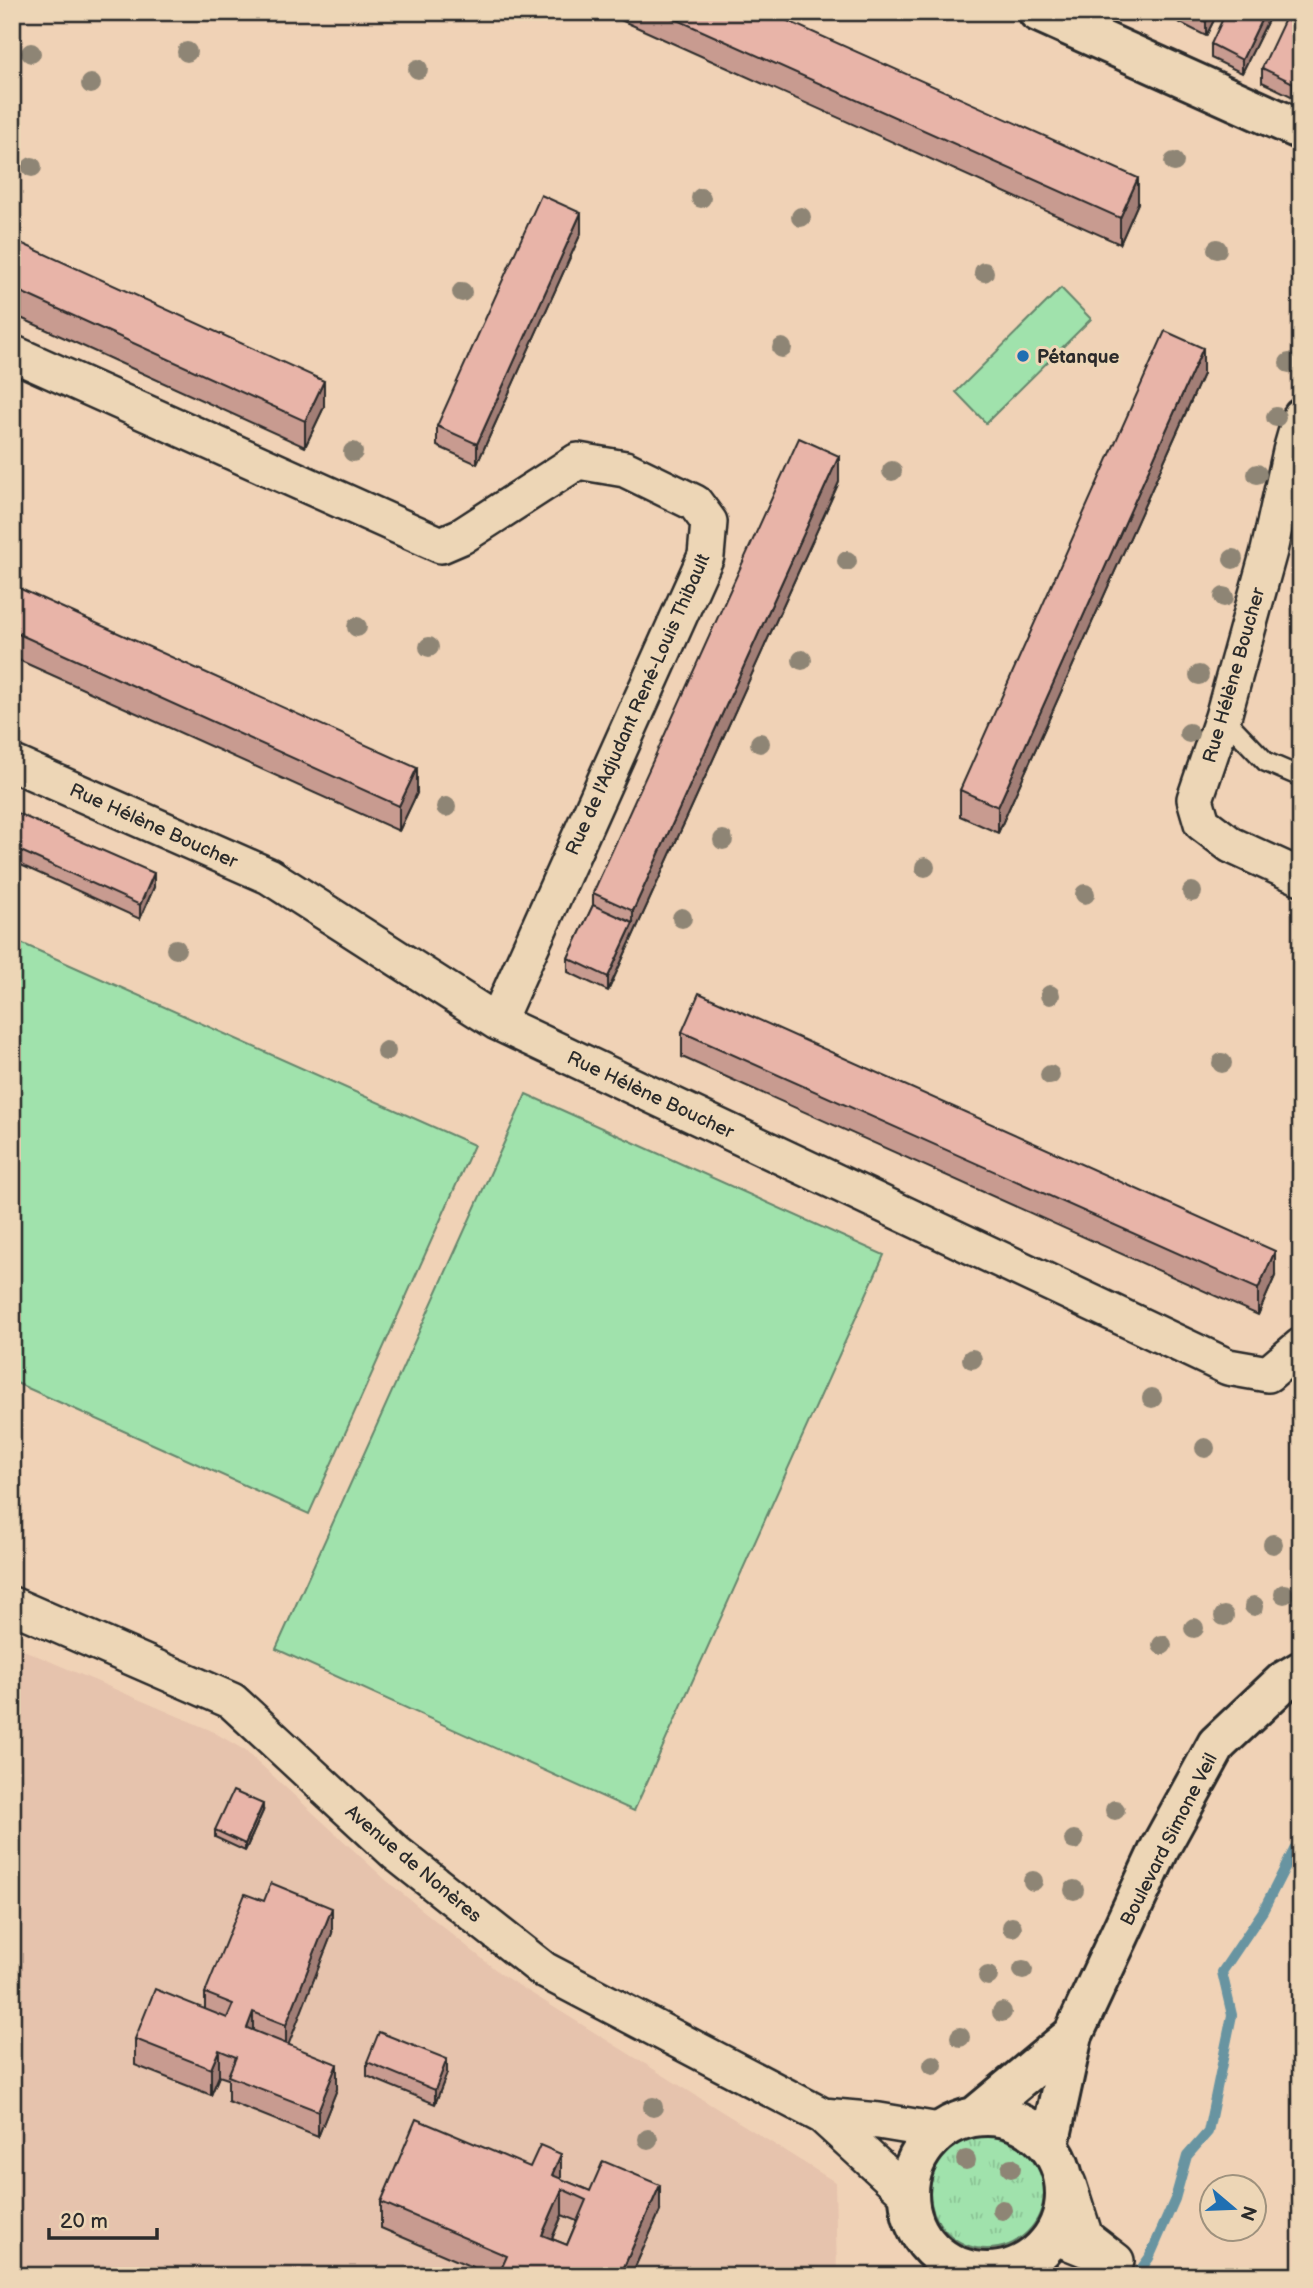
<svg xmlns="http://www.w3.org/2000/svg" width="1313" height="2288" font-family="'Balsamiq Sans',sans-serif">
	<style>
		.built { fill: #e6c3ad }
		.grass { fill: url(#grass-tufts); stroke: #66866c; stroke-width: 2 }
		.garden { fill: #a0e2ac; stroke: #66866c; stroke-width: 2 }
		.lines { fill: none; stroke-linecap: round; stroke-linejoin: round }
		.stream { stroke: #6894a1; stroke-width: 10 }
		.lane-casing { stroke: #2b2b2b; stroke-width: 23 }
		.street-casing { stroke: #2b2b2b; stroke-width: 40 }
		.secondary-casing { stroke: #2b2b2b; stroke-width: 44 }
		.lane { stroke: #edd6b6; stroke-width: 18 }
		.street { stroke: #edd6b6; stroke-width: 35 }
		.secondary { stroke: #edd6b6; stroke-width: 38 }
		.tree { fill: #8e8574 }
		.wall { fill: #c89b90; stroke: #2b2b2b; stroke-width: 2; fill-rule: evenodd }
		.shaded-wall { fill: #a27e76; stroke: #2b2b2b; stroke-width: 2 }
		.building { fill: #e8b4a8; stroke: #2b2b2b; stroke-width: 2; fill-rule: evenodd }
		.poi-dot { fill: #1f6fb2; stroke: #edd6b6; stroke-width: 2.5 }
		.labels { text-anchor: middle; stroke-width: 6; stroke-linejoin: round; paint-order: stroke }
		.poi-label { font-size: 19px; font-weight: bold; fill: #2b2b2b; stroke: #edd6b6; text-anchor: start }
		.street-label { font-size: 19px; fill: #2b2b2b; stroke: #edd6b6 }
	</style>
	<defs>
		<pattern id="grass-tufts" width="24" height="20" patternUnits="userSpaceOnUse" patternTransform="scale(1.75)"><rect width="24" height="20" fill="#a0e2ac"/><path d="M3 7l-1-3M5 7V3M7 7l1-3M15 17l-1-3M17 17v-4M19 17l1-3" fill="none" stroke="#8ac294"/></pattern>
	</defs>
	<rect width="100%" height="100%" fill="#f0d2b6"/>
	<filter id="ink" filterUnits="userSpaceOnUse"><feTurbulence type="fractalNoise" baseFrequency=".0143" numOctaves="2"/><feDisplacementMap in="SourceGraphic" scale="14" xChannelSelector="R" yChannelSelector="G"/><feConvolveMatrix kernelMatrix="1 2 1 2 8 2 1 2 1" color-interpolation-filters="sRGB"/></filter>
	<g filter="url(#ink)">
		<path class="built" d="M12,1645L210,1730L246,1751L387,1881L502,1975L835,2182L837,2276H12Z"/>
		<path class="grass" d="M930 2192a57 57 0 1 1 114 0a57 57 0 1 1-114 0Z"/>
		<path class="garden" d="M1061,288L1091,319L986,423L956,392Z
			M12,939L474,1145L309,1514L12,1381Z
			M526,1094L884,1255L634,1811L276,1649Z"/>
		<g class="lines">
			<path class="stream" d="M1136,2276L1149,2258L1175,2199L1187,2156L1208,2132L1232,2015L1222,1972L1263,1911L1301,1836"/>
			<defs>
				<path id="lane" d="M1223,717L1266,762L1301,777"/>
				<path id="street" d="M12,353L441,545L462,536L578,461L625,469L695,503L709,522L706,556L497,1022
					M1301,416L1291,451L1269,551L1223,717L1195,799L1202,823L1231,845L1301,877
					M12,763L269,876L497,1022L1228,1367L1268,1374L1301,1346
					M12,1605L232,1701L396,1853L544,1970L823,2116L909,2195
					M823,2116L879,2121L939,2131
					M1054,2236L1116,2261L1085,2237L1068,2184"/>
				<path id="secondary" d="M1038,12L1301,130
					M977,2115L1073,2035
					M909 2194a78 78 0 1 1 156 0a78 78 0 1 1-156 0Z
					M1049,2145L1073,2035L1160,1848L1217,1744L1284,1681L1301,1671"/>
			</defs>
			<use href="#lane" class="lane-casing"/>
			<use href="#street" class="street-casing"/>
			<use href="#secondary" class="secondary-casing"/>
			<use href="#lane" class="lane"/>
			<use href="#street" class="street"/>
			<use href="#secondary" class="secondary"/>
		</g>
		<g class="tree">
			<circle cx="187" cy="52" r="10"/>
			<circle cx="31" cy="53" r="10"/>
			<circle cx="418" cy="69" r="10"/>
			<circle cx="91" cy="84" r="10"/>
			<circle cx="1174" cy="162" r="10"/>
			<circle cx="32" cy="167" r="10"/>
			<circle cx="701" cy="198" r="10"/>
			<circle cx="801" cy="217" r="10"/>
			<circle cx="1217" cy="249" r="10"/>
			<circle cx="984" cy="272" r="10"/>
			<circle cx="462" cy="292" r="10"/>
			<circle cx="782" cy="348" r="10"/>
			<circle cx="1289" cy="363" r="10"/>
			<circle cx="1276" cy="417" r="10"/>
			<circle cx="353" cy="452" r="10"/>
			<circle cx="892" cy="471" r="10"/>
			<circle cx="1257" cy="474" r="10"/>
			<circle cx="1233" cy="559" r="10"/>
			<circle cx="847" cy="561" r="10"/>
			<circle cx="1224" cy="597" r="10"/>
			<circle cx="357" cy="627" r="10"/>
			<circle cx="429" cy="647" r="10"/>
			<circle cx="802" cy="660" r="10"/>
			<circle cx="1199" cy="675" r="10"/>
			<circle cx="1189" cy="733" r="10"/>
			<circle cx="760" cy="743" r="10"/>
			<circle cx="446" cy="807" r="10"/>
			<circle cx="723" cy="840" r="10"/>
			<circle cx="925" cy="867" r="10"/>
			<circle cx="1192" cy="892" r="10"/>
			<circle cx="1085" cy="894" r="10"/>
			<circle cx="682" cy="918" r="10"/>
			<circle cx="176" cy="949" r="10"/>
			<circle cx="1050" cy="995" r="10"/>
			<circle cx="386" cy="1051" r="10"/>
			<circle cx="1222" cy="1063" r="10"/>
			<circle cx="1050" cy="1075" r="10"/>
			<circle cx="972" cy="1359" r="10"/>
			<circle cx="1152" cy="1398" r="10"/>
			<circle cx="1205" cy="1448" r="10"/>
			<circle cx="1273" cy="1544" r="10"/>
			<circle cx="1284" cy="1594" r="10"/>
			<circle cx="1254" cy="1606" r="10"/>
			<circle cx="1224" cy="1616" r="10"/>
			<circle cx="1194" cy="1628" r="10"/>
			<circle cx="1162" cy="1645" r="10"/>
			<circle cx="1115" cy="1810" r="10"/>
			<circle cx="1074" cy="1840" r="10"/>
			<circle cx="1033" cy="1881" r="10"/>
			<circle cx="1074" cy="1890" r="10"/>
			<circle cx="1012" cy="1927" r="10"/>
			<circle cx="1023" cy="1970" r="10"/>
			<circle cx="988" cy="1976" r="10"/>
			<circle cx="1002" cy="2012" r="10"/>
			<circle cx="960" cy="2037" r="10"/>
			<circle cx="933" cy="2065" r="10"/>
			<circle cx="653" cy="2107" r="10"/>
			<circle cx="648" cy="2139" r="10"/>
			<circle cx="966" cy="2160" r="10"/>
			<circle cx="1011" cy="2168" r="10"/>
			<circle cx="1002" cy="2210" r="10"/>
		</g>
		<path class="wall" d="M603,12H768L1138,203L1120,244Z
			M1159,12H1218L1206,36Z
			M1272,12L1242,73L1211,58V44Z
			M1301,27V80L1293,97L1262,82V68Z
			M581,233L477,464L437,446V426Z
			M12,239L324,407L305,447L12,314Z
			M1203,374L998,833L960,816V790Z
			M839,482L608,991L568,972V958L593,905V893Z
			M12,585L417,793L399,831L12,657Z
			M12,811L154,887L140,919L12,861Z
			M682,1032L1275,1276L1258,1315L682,1057Z
			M263,1811L245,1851L215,1837V1830Z
			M332,1933L288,2044L337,2089L318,2137L228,2101V2079L219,2076L211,2095L135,2065V2039L205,2010V1993Z
			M367,2062L447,2073L435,2104L367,2076Z
			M530,2167L590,2191L660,2211L631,2276H493L381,2228V2202ZM562,2215L577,2221L567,2245L552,2239Z"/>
		<path class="shaded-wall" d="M1211,12H1218L1206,36V22Z
			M1265,12H1272L1242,73V60Z
			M1301,67V80L1293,97V83Z
			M1138,178V203L1120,244V218Z
			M581,213V233L477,464V444Z
			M1203,348V374L998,833V807Z
			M324,381V407L305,447V421Z
			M839,456V482L608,991V977L633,923V911Z
			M417,768V793L399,831V806Z
			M154,873V887L140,919V905Z
			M1275,1251V1276L1258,1315V1289Z
			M263,1804V1811L245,1851V1844Z
			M332,1908V1933L286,2051V2025Z
			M253,2012V2038L247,2028Z
			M219,2050V2076L211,2095V2069Z
			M447,2059V2073L435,2104V2090Z
			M337,2064V2089L318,2137V2111Z
			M561,2154V2180L552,2175Z
			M660,2185V2211L631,2276H620Z
			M562,2189V2215L542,2261V2235Z"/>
		<path class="building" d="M660,12H768L1138,178L1120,218Z
			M1186,12H1211L1206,22Z
			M1226,12H1265L1242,60L1211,44Z
			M1285,19L1301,27V67L1293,83L1262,68Z
			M541,195L581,213L477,444L437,426Z
			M12,239L324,381L305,421L12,288Z
			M1165,331L1203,348L998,807L960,790Z
			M799,438L839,456L633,911L593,893Z
			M12,585L417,768L399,806L12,631Z
			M12,811L154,873L140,905L12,847Z
			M593,905L633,923L608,977L568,958Z
			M699,993L1275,1251L1258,1289L682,1032Z
			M233,1791L263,1804L245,1844L215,1830Z
			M271,1883L332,1908L286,2025L253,2012L247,2028L337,2064L318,2111L228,2076L236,2057L219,2050L211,2069L135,2039L155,1989L227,2018L233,2004L205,1993L245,1894L264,1901Z
			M379,2032L447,2059L435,2090L367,2062Z
			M416,2119L530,2167L540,2145L561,2154L552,2175L590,2191L603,2161L660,2185L620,2276H498L507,2256L381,2202ZM562,2189L586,2200L567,2245L542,2235Z"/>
	</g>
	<circle class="poi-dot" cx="1023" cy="356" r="7"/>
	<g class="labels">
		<g class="poi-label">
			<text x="1037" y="363">Pétanque</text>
		</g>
		<g class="street-label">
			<text transform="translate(1233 675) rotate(-74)" y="7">Rue Hélène Boucher</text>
			<text transform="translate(637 704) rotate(-66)" y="7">Rue de l'Adjudant René-Louis Thibault</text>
			<text transform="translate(154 825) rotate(24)" y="7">Rue Hélène Boucher</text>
			<text transform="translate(651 1094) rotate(25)" y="7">Rue Hélène Boucher</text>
			<text transform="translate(1168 1839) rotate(-63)" y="7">Boulevard Simone Veil</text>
			<text transform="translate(414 1863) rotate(40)" y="7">Avenue de Nonères</text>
		</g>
	</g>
	<rect width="1313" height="2288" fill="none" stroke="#edd6b6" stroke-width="42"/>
	<rect x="21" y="21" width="1271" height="2246" fill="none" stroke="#2b2b2b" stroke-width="2.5" filter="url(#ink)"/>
	<g transform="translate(1233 2208) rotate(109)"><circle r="33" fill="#edd6b6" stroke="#9f927e" stroke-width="2"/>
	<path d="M0-5L12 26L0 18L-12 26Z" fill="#1f6fb2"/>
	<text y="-10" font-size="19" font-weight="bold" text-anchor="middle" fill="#2b2b2b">N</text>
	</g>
	<path d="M49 2228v10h108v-10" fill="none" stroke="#2b2b2b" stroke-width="3.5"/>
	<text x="60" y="2228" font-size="21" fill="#2b2b2b" stroke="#edd6b6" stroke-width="5" paint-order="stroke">20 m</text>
</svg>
